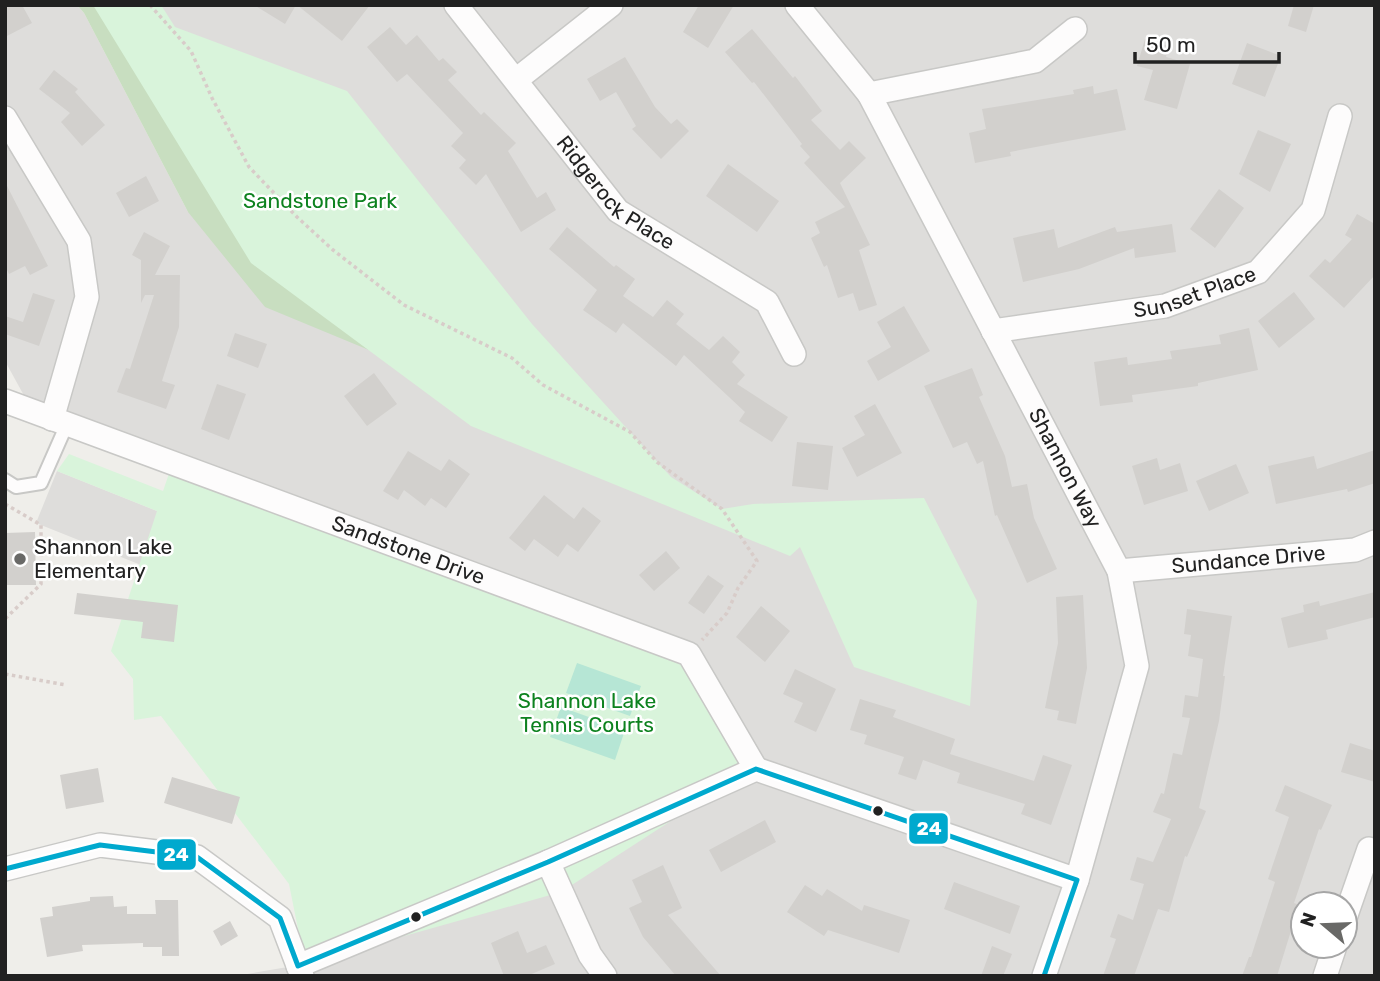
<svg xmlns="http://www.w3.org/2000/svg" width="1380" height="981" font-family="Rubik,sans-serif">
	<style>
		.residential { fill: #dedddb; fill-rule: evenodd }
		.forest { fill: #c8dec0 }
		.park { fill: #d9f4db }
		.pitch { fill: #b6e6d5 }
		.building { fill: #d2d0cd }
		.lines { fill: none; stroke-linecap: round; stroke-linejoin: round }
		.lane-casing { stroke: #c8c8c6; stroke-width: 16 }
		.street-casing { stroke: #c8c8c6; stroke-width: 26 }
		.path { stroke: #d8ccc9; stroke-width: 3.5; stroke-dasharray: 3.5 3.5; stroke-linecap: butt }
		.lane { stroke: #fdfcfc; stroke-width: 12 }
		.street { stroke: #fdfcfc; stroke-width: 23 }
		.bus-1-casing { stroke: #fff; stroke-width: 10 }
		.bus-1 { stroke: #00a9ce; stroke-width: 5 }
		.poi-dot { fill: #696967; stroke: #fff; stroke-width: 2.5 }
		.bus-dot { fill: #212121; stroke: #fff; stroke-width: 2.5 }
		.labels { text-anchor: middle; stroke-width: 5; stroke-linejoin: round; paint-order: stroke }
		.street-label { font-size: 21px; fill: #212121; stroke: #fff }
		.park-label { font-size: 21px; fill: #0d821f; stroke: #fff }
		.poi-label { font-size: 21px; fill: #212121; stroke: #fff; text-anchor: start }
		.line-badge { stroke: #fff; stroke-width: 2.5 }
		.badge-label { font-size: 19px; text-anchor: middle; font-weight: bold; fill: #fff }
	</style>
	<rect width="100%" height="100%" fill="#efeeea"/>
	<path class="residential" d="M5,5H77L84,13L188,212L138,5H1375V976H236L305,964L762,762L27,401L5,361ZM1303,904H1345V946H1303Z
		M57,471L167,515L146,567L36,523Z"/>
	<path class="forest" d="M77,5H138L381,355L265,307L188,212L84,13Z"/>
	<path class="park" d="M93,5H161L175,27L347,91L532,324L671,477L722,509L753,504L924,498L977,601L970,706L854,667L800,547L790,556L471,426L251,263Z
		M69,454L163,491L173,462L669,651L762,762L561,892L305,964L289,884L161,716L134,720L133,679L111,651L157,511L57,471Z"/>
	<path class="pitch" d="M577,663L641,686L630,716L566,693Z
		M561,707L625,730L615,760L550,737Z"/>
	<path class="building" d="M5,5H22L32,23L5,37Z
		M254,5H296L285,24Z
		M297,5H370L342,41Z
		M699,5H734L708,48L683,32Z
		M1294,5H1314L1306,32L1288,26Z
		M390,27L406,45L417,35L439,61L443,58L457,72L448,80L481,115L484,112L516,143L508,151L537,198L546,192L556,210L521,232L486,174L476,185L459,168L466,160L451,146L463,133L407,74L397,82L367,47Z
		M752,29L793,78L795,76L822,111L811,120L840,150L849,141L866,158L840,183L870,245L859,250L877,305L859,311L853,293L838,298L827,265L824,267L811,238L820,233L815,222L845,207L804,163L810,157L800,146L802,144L754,82L752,83L725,52Z
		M1145,39L1169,46L1166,57L1190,64L1177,109L1144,100L1153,70L1137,66Z
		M1247,43L1281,56L1265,97L1232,84Z
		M625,57L655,107L671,124L677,119L689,131L661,159L632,129L636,126L616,92L600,101L587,79Z
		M54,70L78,89L75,92L105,125L82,146L61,122L70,113L39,89Z
		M1093,86L1094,94L1117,89L1126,130L1010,152L1011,156L975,163L969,133L986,129L982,109L1074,94L1073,90Z
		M1258,130L1291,144L1270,192L1239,174Z
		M728,164L779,201L757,232L706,196Z
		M146,176L159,201L129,217L116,193Z
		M5,182L48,266L30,275L25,266L9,274L5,266Z
		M1219,189L1244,208L1215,248L1190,229Z
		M1357,214L1375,224V275L1344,308L1309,276L1325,259L1330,263L1352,239L1345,235Z
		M1172,224L1176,252L1135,258L1134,248L1079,269L1023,282L1013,238L1054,229L1058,248L1115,227L1117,232Z
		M567,227L614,267L616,265L635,279L623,296L653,317L667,300L684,314L676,324L709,350L723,336L740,352L732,362L745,375L737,384L788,417L772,442L739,421L745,412L684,355L676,366L623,323L616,333L583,310L597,290L549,249Z
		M144,232L170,246L155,275H180L179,327L162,381L175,385L166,409L117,392L126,368L130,369L154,295H145L141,303V260L132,255Z
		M1294,292L1315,319L1279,348L1258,321Z
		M33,293L55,300L39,346L5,334V316L23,322Z
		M904,306L930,351L878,381L867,361L891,347L877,322Z
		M1249,328L1258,370L1198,383V386L1132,395L1133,402L1100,406L1094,362L1127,357L1128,365L1172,359L1170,351L1221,344L1219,335Z
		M235,333L267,344L258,368L227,356Z
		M972,368L983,395L979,397L1005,456L1012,487L1027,484L1034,518L1057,569L1027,583L997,515L995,516L983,461L977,464L967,442L953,448L924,386Z
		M374,373L397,404L367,426L344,396Z
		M217,384L246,394L229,440L201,429Z
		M875,404L902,453L857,477L842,448L865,435L854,416Z
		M797,442L833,446L828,490L792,486Z
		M1375,450V483L1348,492L1347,489L1276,504L1268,466L1314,456L1317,469Z
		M408,451L441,471L449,459L470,474L446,508L431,498L425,506L404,490L398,500L383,491Z
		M1157,458L1160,470L1180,463L1188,491L1144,505L1132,466Z
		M1236,464L1249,493L1209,511L1196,481Z
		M544,495L574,519L583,507L601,521L578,552L567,544L558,557L534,539L525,551L509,538Z
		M35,532L36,585H5V533Z
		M666,551L680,568L654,591L639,575Z
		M708,575L724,586L704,614L688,603Z
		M1375,592V617L1326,630L1328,639L1288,648L1281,618L1304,612L1303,605L1319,601L1320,606Z
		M77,593L178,605L174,642L141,638L143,622L74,614Z
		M1083,595L1087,668L1076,724L1057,720L1059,711L1045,708L1058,643L1056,597Z
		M761,606L790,631L765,662L736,637Z
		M1187,609L1232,616L1223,676H1225L1219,721L1199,808L1206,811L1187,857L1185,856L1169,912L1158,909L1134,976H1103L1116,939L1110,937L1118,914L1133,920L1144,884L1130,880L1137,857L1153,862L1171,819L1153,812L1161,793L1164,794L1173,753L1182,755L1190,718L1182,717L1185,695L1198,697L1203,659L1188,656L1191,635L1184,634Z
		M795,669L836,689L816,732L794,722L803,703L783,694Z
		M860,699L896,710L893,717L955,739L950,754L1034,781L1043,755L1072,765L1051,825L1021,814L1025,804L957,783L960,773L923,760L916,780L898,774L904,757L864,744L867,735L850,730Z
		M1350,743L1375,751V782L1341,772Z
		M98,768L104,802L66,809L60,775Z
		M172,777L240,797L232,824L164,803Z
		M1285,785L1332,805L1321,830L1319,829L1294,903L1299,905L1277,976H1242L1249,957H1251L1275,882L1268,879L1289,817L1275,811Z
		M765,820L776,842L721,872L709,850Z
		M663,865L682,908L668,915L721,976H676L643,937L629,908L642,902L632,880Z
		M954,882L1020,906L1010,934L944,909Z
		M805,885L822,896L827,889L862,911L864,905L910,920L899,953L828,930L824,936L787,912Z
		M113,896L114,907L127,906V914H156L155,900H178L179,956H162V947H143V943L82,945L83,951L47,957L40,918L53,916L52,907L90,901V897Z
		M230,921L238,936L221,946L213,931Z
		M518,931L527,953L546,945L555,964L527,976H504L491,943Z
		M992,946L1012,954L1003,976H981Z"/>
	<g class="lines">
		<defs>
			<path id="lane" d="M5,480L16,487L41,483L67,424"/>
			<g id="street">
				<path id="s1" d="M456,5L618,211L767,302L794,354"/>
				<path id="s2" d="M797,5L869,94L1119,571L1137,666L1077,880L1044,976"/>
				<path d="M516,80L611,5"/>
				<path d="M869,94L1035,61L1075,29"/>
				<path d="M5,118L79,241L87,297L52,419"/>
				<path id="s3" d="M993,331L1165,306L1258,272L1313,210L1340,116"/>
				<path id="s4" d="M5,401L689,654L756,769"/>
				<path id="s5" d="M1119,571L1355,550L1375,542"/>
				<path d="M548,862L590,955L605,976"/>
				<path d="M5,869L100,845L197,857L280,918L302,976"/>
				<path d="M1345,918L1369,849"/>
				<path d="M298,966L548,862L756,769L1077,880"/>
				<path d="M1325,976L1335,946"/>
			</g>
		</defs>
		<use href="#lane" class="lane-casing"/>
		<use href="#street" class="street-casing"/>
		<path class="path" d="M150,5L191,51L212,98L249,167L297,217L333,250L404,305L512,358L543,385L630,432L657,462L722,509L757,561L738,588L727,613L702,640
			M5,504L41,525V584L5,619
			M5,674L66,685"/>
		<use href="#lane" class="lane"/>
		<use href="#street" class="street"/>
		<defs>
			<path id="bus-1" d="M5,869L100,845L197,857L280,918L298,966
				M298,966L548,862L756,769L1077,880
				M1044,976L1077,880"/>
		</defs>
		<use href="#bus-1" class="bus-1-casing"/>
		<use href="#bus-1" class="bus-1"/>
	</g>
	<circle class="poi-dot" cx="20" cy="559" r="7"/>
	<g class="bus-dot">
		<circle cx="878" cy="811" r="6"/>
		<circle cx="416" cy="917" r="6"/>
	</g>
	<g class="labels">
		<g class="street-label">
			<text dy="7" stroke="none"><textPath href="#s1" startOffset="248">Ridgerock Place</textPath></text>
			<text dy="7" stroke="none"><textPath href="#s3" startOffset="206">Sunset Place</textPath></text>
			<text dy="7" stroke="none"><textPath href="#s2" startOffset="537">Shannon Way</textPath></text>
			<text dy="7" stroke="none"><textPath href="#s4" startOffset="430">Sandstone Drive</textPath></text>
			<text dy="7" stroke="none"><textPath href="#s5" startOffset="130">Sundance Drive</textPath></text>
		</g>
		<g class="park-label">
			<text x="320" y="208">Sandstone Park</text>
			<text x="587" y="708">Shannon Lake<tspan x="587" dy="24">Tennis Courts</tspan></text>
		</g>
		<g class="poi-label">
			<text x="34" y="554">Shannon Lake<tspan x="34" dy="24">Elementary</tspan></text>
		</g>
	</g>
	<g class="line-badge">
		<rect x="908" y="812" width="41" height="33" rx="7" fill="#00a9ce"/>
		<rect x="156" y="838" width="41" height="33" rx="7" fill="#00a9ce"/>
	</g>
	<g class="badge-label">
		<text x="929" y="835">24</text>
		<text x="176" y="861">24</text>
	</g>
	<rect width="1380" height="981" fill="none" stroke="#212121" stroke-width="14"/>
	<g transform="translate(1324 925) rotate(289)"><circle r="33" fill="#ffffff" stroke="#a6a6a6" stroke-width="2"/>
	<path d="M0-5L12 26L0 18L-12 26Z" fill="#696967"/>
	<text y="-10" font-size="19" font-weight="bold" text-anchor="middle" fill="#212121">N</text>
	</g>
	<path d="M1135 52v10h144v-10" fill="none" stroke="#212121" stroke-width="3.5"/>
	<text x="1146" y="52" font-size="21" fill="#212121" stroke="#ffffff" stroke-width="5" paint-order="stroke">50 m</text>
</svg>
